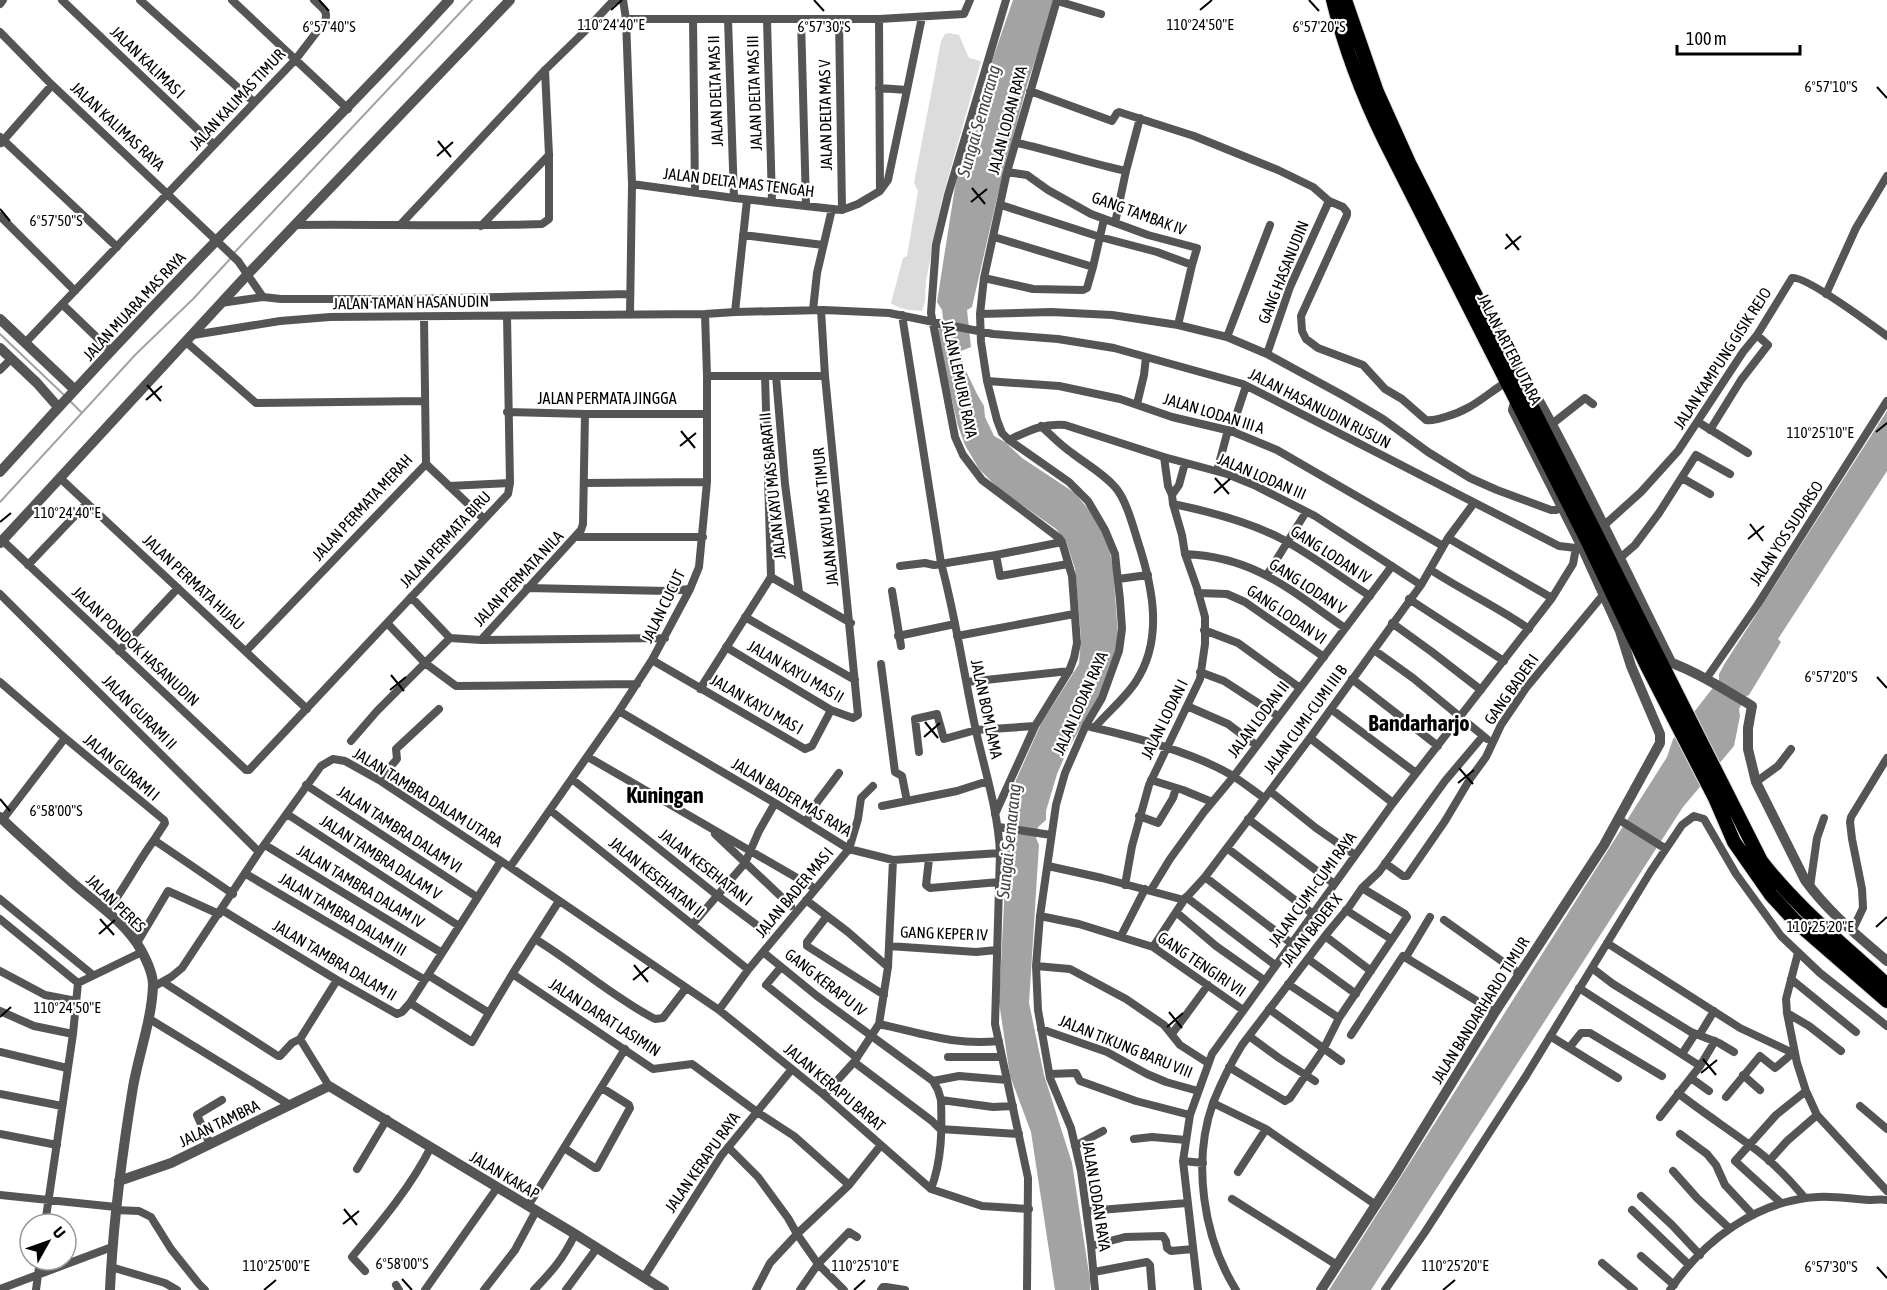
<svg xmlns="http://www.w3.org/2000/svg" width="1887" height="1290" font-family="'Asap Condensed',sans-serif">
	<style>
		.green { fill: #dcdcdc }
		.water { fill: #a3a3a3 }
		.lines { fill: none; stroke-linecap: round; stroke-linejoin: round }
		.stream { stroke: #a3a3a3; stroke-width: 2 }
		.trunk-casing { stroke: #dbdbdb; stroke-width: 16 }
		.minor { stroke: #555; stroke-width: 8 }
		.tertiary { stroke: #555; stroke-width: 10 }
		.trunk { stroke: #000; stroke-width: 14 }
		.ticks { fill: none; stroke: #000; stroke-width: 2 }
		.labels { text-anchor: middle; stroke-width: 4.5; stroke-linejoin: round; paint-order: stroke }
		.street-label { font-size: 16px; fill: #000; stroke: #fff }
		.water-label { font-size: 18px; font-style: italic; fill: #444; stroke: #fff }
		.district-label { font-size: 22px; font-weight: bold; fill: #000; stroke: #fff }
		.ticks-label { font-size: 15px; text-anchor: middle; fill: #000; stroke: #fff; stroke-width: 4.5; stroke-linejoin: round; paint-order: stroke }
	</style>
	<rect width="100%" height="100%" fill="#fff"/>
	<path class="green" d="M949,33L959,35L969,58L981,61L941,203L926,281L925,302L922,311C911,310 899,310 891,303L903,258L907,256L918,191L914,183L941,41L945,34Z"/>
	<path class="water" d="M1013,0H1055L1027,85L997,198L972,307L967,310L971,347L961,351L964,367L977,394L984,406L985,417L994,436L1005,442L1022,458L1075,493L1088,509L1100,528L1109,547L1113,568L1119,648L1108,681L1068,749L1057,774L1046,811V820L1038,827L1036,838L1039,845L1029,1003L1044,1075L1072,1163L1090,1280V1290H1055L1031,1132L1010,1076L999,1002L1007,845L1015,837L1016,825L1009,818L1016,780L1041,724L1079,664L1081,638L1075,569L1066,541L1056,529L998,488L979,469L965,445L958,426L936,330L944,326L942,310L937,302L955,187L970,125Z
		M1887,411V471L1778,639L1781,642L1749,695L1746,696L1739,709L1740,716L1734,746L1683,807L1371,1290H1329L1667,757L1673,739L1719,680V674L1725,663Z"/>
	<g class="lines">
		<path class="stream" d="M234,253L472,0
			M0,334L64,395
			M70,401L81,412
			M0,502L136,354L193,299L231,258"/>
		<defs>
			<path id="trunk" d="M1333,0C1345,49 1363,96 1385,141L1587,540L1646,664L1715,798L1734,842L1771,895L1795,921L1887,1001
				M1345,0L1377,92L1409,163L1761,861C1798,909 1843,944 1887,985"/>
		</defs>
		<use href="#trunk" class="trunk-casing"/>
		<path class="minor" d="M62,0L214,145
			M140,0L254,102
			M232,0L348,109
			M623,0L626,19L632,184L630,314
			M1057,0L1007,172L984,278L980,314L981,342L987,381L997,420L1002,433L1009,440L1069,482L1088,501L1105,530L1115,554L1120,600L1122,629L1119,651L1102,698L1086,725L1065,773L1056,805L1040,916L1036,966L1038,1010L1050,1078L1071,1128L1081,1171L1091,1246L1095,1290
			M1057,1L1101,14
			M0,4L3,0
			M626,19H879L964,14L970,0
			M693,19L695,192
			M728,19L734,198
			M839,19L842,210
			M767,20L772,202
			M801,20L806,205
			M0,32L52,85L238,261L263,297
			M879,88L907,90L888,180L880,191
			M907,90L922,17
			M1030,91L1112,121L1117,113L1119,112L1194,136L1278,170L1313,187L1329,201L1343,207L1347,212V215L1301,316L1302,331L1306,339L1318,348L1363,365L1385,389L1402,399L1426,420C1433,421 1439,419 1445,417C1472,410 1485,395 1508,381
			M0,137L117,247
			M1,143L52,85
			M1017,143C1054,151 1089,163 1126,171
			M1007,172L1027,175L1048,190L1091,214L1148,235L1197,248L1192,265L1178,325
			M632,184L734,198L842,210L858,204L880,191L879,19
			M1001,205L1100,237L1157,252L1192,265
			M0,216L75,291
			M1115,223L1126,171L1140,118
			M401,224L545,70L584,32L612,2L617,0
			M295,225C377,224 460,227 542,224L549,219V155L545,70
			M481,226L549,155
			M743,235L823,245
			M994,237L1093,267L1104,219
			M984,278L1033,289L1083,290L1087,288L1093,267
			M1826,294L1856,228L1887,176
			M221,303L263,297L281,299H411L630,294
			M62,304L111,351
			M813,310L817,273L832,209
			M735,312L747,200
			M980,314L1051,312L1112,315L1178,325L1227,337L1267,354L1344,396L1383,419L1428,452L1470,478L1497,490L1551,510H1556L1562,508
			M902,315L941,563C956,618 964,675 976,731C985,771 998,811 1000,853L995,1024L1028,1178L1027,1290
			M193,335L280,321L330,317L705,314L735,312L824,310L889,313L993,334L1058,339L1114,348L1243,384L1559,546L1576,548L1585,542
			M1227,337L1270,225
			M186,342L256,403L425,401
			M25,343L296,59L325,21C329,11 321,7 314,0
			M1267,354L1290,287L1329,201
			M0,370L11,359
			M707,376H825
			M765,376L771,577
			M776,376L785,484L799,592
			M987,381L1059,386L1120,399L1172,417L1231,431L1277,450L1443,546
			M1137,404L1144,375L1146,357
			M507,412L585,414H707
			M1698,422L1748,453
			M1552,424L1585,398L1593,404
			M1041,426C1051,435 1060,445 1072,453C1086,464 1103,473 1115,487C1126,499 1133,526 1138,542C1153,588 1164,640 1135,683C1124,699 1107,713 1095,727
			M1710,430L1741,380L1768,345L1757,335
			M1231,431L1246,386
			M1009,440C1028,431 1043,423 1065,425L1164,457L1227,474L1254,485L1315,516L1421,585
			M426,464L484,519
			M1217,471L1228,430
			M60,478L307,709
			M1682,478L1710,494
			M585,483L707,482
			M449,486L510,483
			M1172,495L1179,485L1185,463
			M1173,504C1207,511 1249,522 1280,538C1311,554 1340,577 1370,596
			M1600,529L1641,492L1678,451L1743,352L1757,335L1792,278C1805,275 1872,325 1887,336
			M575,537H703
			M1448,538L1552,598
			M2,540L246,770H249L508,494L510,483L507,316
			M1185,554C1255,557 1290,590 1345,628
			M996,555L1062,542
			M1620,558L1635,545L1659,513L1696,455L1730,474
			M28,565L87,503
			M900,566L925,563L934,565L996,555L1000,576L1068,564
			M1431,570C1463,591 1498,607 1529,629
			M1267,575L1306,512
			M771,577L851,623
			M1118,579L1148,575
			M527,588L668,591L690,589
			M892,591L901,646
			M1198,593L1227,594L1245,602L1324,657
			M0,594L259,852
			M411,597L450,638L481,640L581,530L583,524L585,414
			M1409,599L1504,661
			M745,617L855,680
			M387,623L425,663L456,686L637,684
			M1392,623L1432,652L1481,690
			M1204,630L1238,643L1300,688
			M898,636L955,624
			M957,636L1074,614
			M481,640L665,638
			M726,647L831,710L853,718L858,715L825,376L821,310
			M1374,650L1413,678L1487,739
			M119,651L178,588
			M246,651L426,464L424,318
			M652,660L805,749L812,746L831,710
			M881,664L895,772L902,776L907,801
			M1200,672L1224,681L1278,716
			M1352,679L1438,746
			M1706,679L1758,604L1887,401
			M0,682L65,738L164,820L165,823L154,840L233,894
			M967,682L1069,671
			M700,689L771,577
			M1187,706L1228,724L1256,745
			M1331,709L1416,773
			M619,711L775,803L849,849L893,860L1000,853
			M1091,727C1135,737 1195,753 1233,776C1244,783 1254,791 1264,798
			M1310,738L1393,803
			M351,741L377,711L450,638
			M919,752L915,719L937,714L944,739L976,730L1035,726
			M588,757L811,886
			M572,779L718,896L766,932
			M379,780L397,759L396,749L439,709
			M1151,780L1183,790L1212,802
			M1756,782L1778,766L1791,749
			M306,785L477,897
			M1270,791L1316,828L1355,855
			M882,806L957,791L988,781
			M550,810L745,967
			M287,814L459,926
			M995,814L1035,726L1069,671L1074,658L1077,643L1072,576L1062,542L1059,538L982,480L963,455L955,437L931,313L936,245L948,195L1006,0
			M1139,816L1158,823L1173,798L1176,788
			M3,819L65,738
			M1248,819L1333,883
			M1618,819L1666,849
			M806,822L818,801L839,773
			M999,827L1051,835
			M715,834L791,906
			M265,845L442,953
			M1227,848L1313,914
			M929,859L926,885L930,888L999,882
			M1385,863L1403,876H1407L1445,821L1470,779L1486,757L1501,725L1526,688L1603,595
			M1048,866L1102,878L1184,900
			M510,867L619,711L652,660L690,589L699,567L707,482V376L705,314
			M246,874L425,980
			M1205,877L1291,943
			M1125,885L1132,846L1149,785L1200,679L1205,644V617L1197,588L1185,554L1182,535L1173,504L1172,495L1168,486L1164,457
			M1810,887L1817,838L1824,818
			M1151,890L1170,859L1204,812L1234,776L1392,566
			M1186,897L1275,965
			M0,899L93,975
			M806,900L848,932L888,967
			M559,901L513,973L514,975L653,1069L692,1064L757,1112L794,1136L849,1185
			M222,910L337,980L397,1014L402,1012L410,1003L501,861
			M1346,910L1391,939
			M107,911C125,888 137,863 154,840
			M1176,912L1216,946L1264,980
			M827,916L807,942V946L884,995
			M1040,916L1079,924L1153,947L1243,1010
			M0,919L78,983
			M1444,920L1520,974
			M693,924L745,863L759,831L775,803
			M1852,931L1863,908L1862,889L1852,839L1850,822L1851,817L1887,758
			M1121,936L1145,889
			M1325,936L1371,971
			M535,939C576,964 613,997 655,1019L663,1018L686,988
			M137,943L168,891L219,914
			M1607,943L1740,1028L1795,1054
			M889,946L976,952L997,950
			M1153,947L1184,900L1205,877L1310,738L1421,585L1448,538L1474,503
			M763,952L817,996L933,1081L938,1090L941,1100L993,1107L1013,1106
			M1798,953L1786,999L1787,1013L1797,1063L1806,1091L1817,1115L1887,1191
			M1406,957L1430,917
			M1308,959L1356,994
			M1036,966L1070,969L1126,999L1164,1025L1180,1045L1208,1063
			M781,967L766,985L857,1058
			M1592,968L1613,984L1691,1032L1719,1043L1734,1052
			M0,971L45,995L76,1001
			M1791,979L1856,1032
			M163,982L278,1056H280L292,1043L300,1039
			M78,983L142,952
			M153,987L171,977L182,968L259,852L321,766L333,759L345,761L379,780L510,867L719,1010L824,1095L931,1189L982,1206L1029,1209
			M1579,988L1700,1066
			M410,1003L472,1042L489,1013L428,975
			M1269,1009L1341,1061
			M719,1010L748,970L849,849L858,819L861,798L873,786
			M0,1011L34,1026L73,1034
			M489,1013L513,973
			M1787,1013L1809,1026L1841,1051
			M148,1018L290,1105
			M1339,1018L1407,917L1405,914L1362,888
			M879,1024C921,1033 955,1046 999,1041
			M1041,1029L1107,1052L1147,1074L1166,1082L1198,1091
			M1172,1034L1208,985
			M1700,1034L1714,1011
			M1351,1035L1403,956L1495,1012
			M1249,1036L1279,1058L1315,1081
			M1550,1036L1618,1078
			M1569,1048L1581,1033H1590L1662,1076
			M0,1052L67,1068
			M1682,1054L1695,1034
			M948,1057H1002
			M854,1062L932,1121L940,1129L1019,1134
			M1229,1067L1285,1101L1290,1098L1324,1048L1339,1018L1288,984
			M1050,1074L1076,1073L1080,1081L1136,1101L1190,1115
			M1743,1075L1760,1090
			M1691,1078L1709,1091
			M933,1081L959,1076L1007,1080
			M329,1086L300,1039L337,980
			M1678,1093C1702,1112 1727,1128 1751,1146C1771,1160 1789,1179 1805,1198
			M0,1094L62,1106
			M824,1095L854,1062L879,1024L888,967L893,860
			M1726,1097L1760,1056L1775,1068L1793,1053
			M1213,1103L1266,1129L1376,1205
			M1860,1106L1887,1129
			M1660,1117L1700,1066L1715,1041
			M0,1134L57,1145
			M1680,1134L1707,1154L1716,1165L1725,1185L1753,1215
			M1134,1139L1152,1137L1186,1140
			M210,1144L197,1115L222,1100
			M1075,1146L1103,1131
			M728,1147L758,1177L788,1218L797,1234L818,1264L844,1290
			M564,1148L595,1168H597L630,1108L629,1105L602,1088
			M1183,1161L1203,1163
			M1769,1161L1787,1141L1817,1115
			M357,1169L387,1119
			M1673,1171L1697,1198L1729,1228
			M1238,1172L1266,1129
			M931,1189C942,1160 942,1130 941,1100
			M0,1195L116,1207
			M1641,1196L1672,1225L1700,1255
			M1232,1199L1337,1265
			M1781,1203L1735,1161L1776,1115L1806,1091
			M528,1206L625,1049
			M115,1210L139,1211L151,1217L171,1249L199,1284L205,1290
			M1632,1210L1689,1265
			M1087,1211L1187,1203
			M45,1224L73,1034L78,983
			M1091,1246L1125,1237L1163,1236L1166,1241L1167,1248L1171,1251L1193,1249
			M1641,1256L1674,1285
			M1602,1263L1634,1290
			M111,1267L165,1283L177,1290
			M365,1271L352,1257C381,1222 410,1188 431,1147
			M1094,1272L1147,1262L1150,1265L1152,1290
			M644,1277L721,1156L792,1069
			M396,1285L399,1290
			M0,1289L112,1247
			M36,1290L40,1260
			M425,1290L497,1188
			M484,1290L515,1250L536,1211
			M534,1290C553,1270 563,1259 575,1234
			M566,1290L597,1248
			M756,1290L770,1263L797,1234L849,1185L881,1145
			M800,1290L818,1264L849,1232L857,1237
			M881,1290L883,1287H886L905,1290
			M1198,1290L1183,1161L1190,1115L1212,1054L1393,803L1552,598L1573,564L1576,548
			M1236,1290C1203,1237 1192,1162 1213,1103C1221,1083 1231,1063 1242,1045L1329,931L1349,907L1362,888L1379,872L1445,781L1483,736
			M1385,1290L1425,1232L1526,1076L1651,871L1682,825L1694,816L1704,819L1736,874L1781,936L1820,973L1887,1026
			M1670,1290C1703,1241 1757,1200 1818,1197C1835,1196 1852,1199 1869,1200C1875,1200 1881,1199 1887,1200"/>
		<path class="tertiary" d="M0,319L75,390
			M0,348L37,383L58,407
			M0,472C71,393 144,315 218,239C296,160 374,82 449,0
			M0,543L247,275L510,0
			M1667,661C1697,672 1724,689 1752,706L1748,728V749L1756,782L1805,880C1828,912 1858,936 1887,961
			M0,817C24,840 49,862 74,884C97,904 126,923 141,950C147,961 153,973 153,985C152,1019 139,1053 133,1087C122,1154 113,1222 110,1290
			M119,1181L171,1163L329,1086L575,1234L664,1290
			M1321,1290L1397,1172L1495,1012L1604,845L1660,743V734L1631,666L1620,631L1581,545L1513,410C1514,400 1525,396 1534,396L1539,401C1587,486 1627,575 1671,662"/>
		<use href="#trunk" class="trunk"/>
	</g>
	<path class="ticks" d="M319,0L329,11M814,0L824,11M1309,0L1319,11M611,10L622,0M1200,10L1212,0M1877,87L1887,98M438,141L451,157M437,156L453,142M972,188L985,204M971,202L987,189M0,209L10,221M1506,234L1519,250M1505,249L1521,236M147,385L161,401M146,400L162,386M681,431L695,448M1876,432L1887,423M680,446L696,433M1215,478L1229,494M1214,493L1230,479M0,522L11,513M1750,524L1763,541M1748,539L1764,526M391,675L404,691M1877,677L1887,688M390,690L406,677M925,722L938,738M924,737L940,723M1459,768L1473,784M1458,783L1474,770M0,799L10,811M100,919L114,935M1876,927L1887,917M99,934L115,920M634,965L648,982M633,980L649,967M1169,1012L1182,1028M0,1017L11,1007M1167,1027L1183,1013M1703,1059L1716,1075M1701,1073L1717,1060M344,1209L357,1225M343,1224L359,1211M1877,1267L1887,1278M402,1279L412,1290M264,1290L276,1280M854,1290L865,1280M1443,1290L1455,1280"/>
	<g class="labels">
		<g class="street-label">
			<text transform="translate(148 62) rotate(44)" y="6">JALAN KALIMAS I</text>
			<text transform="translate(715 91) rotate(-92)" y="6">JALAN DELTA MAS II</text>
			<text transform="translate(754 93) rotate(-92)" y="6">JALAN DELTA MAS III</text>
			<text transform="translate(237 99) rotate(-47)" y="6">JALAN KALIMAS TIMUR</text>
			<text transform="translate(825 115) rotate(-91)" y="6">JALAN DELTA MAS V</text>
			<text transform="translate(1007 120) rotate(-75)" y="6">JALAN LODAN RAYA</text>
			<text transform="translate(118 126) rotate(43)" y="6">JALAN KALIMAS RAYA</text>
			<text transform="translate(739 182) rotate(7)" y="6">JALAN DELTA MAS TENGAH</text>
			<text transform="translate(1139 213) rotate(20)" y="6">GANG TAMBAK IV</text>
			<text transform="translate(1283 272) rotate(-68)" y="6">GANG HASANUDIN</text>
			<text transform="translate(411 302) rotate(-1)" y="6">JALAN TAMAN HASANUDIN</text>
			<text transform="translate(134 306) rotate(-47)" y="6">JALAN MUARA MAS RAYA</text>
			<text transform="translate(1510 349) rotate(63)" y="6">JALAN ARTERI UTARA</text>
			<text transform="translate(1722 358) rotate(-57)" y="6">JALAN KAMPUNG GISIK REJO</text>
			<text transform="translate(960 379) rotate(78)" y="6">JALAN LEMURU RAYA</text>
			<text x="607" y="404">JALAN PERMATA JINGGA</text>
			<text transform="translate(1320 408) rotate(27)" y="6">JALAN HASANUDIN RUSUN</text>
			<text transform="translate(1214 413) rotate(17)" y="6">JALAN LODAN III A</text>
			<text transform="translate(1262 476) rotate(23)" y="6">JALAN LODAN III</text>
			<text transform="translate(772 486) rotate(-96)" y="6">JALAN KAYU MAS BARAT II</text>
			<text transform="translate(362 507) rotate(-47)" y="6">JALAN PERMATA MERAH</text>
			<text transform="translate(825 517) rotate(-96)" y="6">JALAN KAYU MAS TIMUR</text>
			<text transform="translate(1786 533) rotate(-57)" y="6">JALAN YOS SUDARSO</text>
			<text transform="translate(445 539) rotate(-47)" y="6">JALAN PERMATA BIRU</text>
			<text transform="translate(1331 554) rotate(33)" y="6">GANG LODAN IV</text>
			<text transform="translate(518 578) rotate(-47)" y="6">JALAN PERMATA NILA</text>
			<text transform="translate(194 582) rotate(43)" y="6">JALAN PERMATA HIJAU</text>
			<text transform="translate(1308 586) rotate(33)" y="6">GANG LODAN V</text>
			<text transform="translate(663 606) rotate(-64)" y="6">JALAN CUCUT</text>
			<text transform="translate(1287 614) rotate(34)" y="6">GANG LODAN VI</text>
			<text transform="translate(136 646) rotate(43)" y="6">JALAN PONDOK HASANUDIN</text>
			<text transform="translate(796 671) rotate(30)" y="6">JALAN KAYU MAS II</text>
			<text transform="translate(1511 689) rotate(-55)" y="6">GANG BADER I</text>
			<text transform="translate(1080 703) rotate(-66)" y="6">JALAN LODAN RAYA</text>
			<text transform="translate(757 704) rotate(30)" y="6">JALAN KAYU MAS I</text>
			<text transform="translate(987 709) rotate(78)" y="6">JALAN BOM LAMA</text>
			<text transform="translate(140 712) rotate(45)" y="6">JALAN GURAMI II</text>
			<text transform="translate(1164 719) rotate(-64)" y="6">JALAN LODAN I</text>
			<text transform="translate(1258 719) rotate(-53)" y="6">JALAN LODAN II</text>
			<text transform="translate(1305 719) rotate(-54)" y="6">JALAN CUMI-CUMI III B</text>
			<text transform="translate(122 767) rotate(40)" y="6">JALAN GURAMI I</text>
			<text transform="translate(428 797) rotate(32)" y="6">JALAN TAMBRA DALAM UTARA</text>
			<text transform="translate(792 797) rotate(31)" y="6">JALAN BADER MAS RAYA</text>
			<text transform="translate(400 829) rotate(33)" y="6">JALAN TAMBRA DALAM VI</text>
			<text transform="translate(381 857) rotate(33)" y="6">JALAN TAMBRA DALAM V</text>
			<text transform="translate(706 867) rotate(38)" y="6">JALAN KESEHATAN I</text>
			<text transform="translate(657 877) rotate(39)" y="6">JALAN KESEHATAN II</text>
			<text transform="translate(361 886) rotate(31)" y="6">JALAN TAMBRA DALAM IV</text>
			<text transform="translate(1312 889) rotate(-54)" y="6">JALAN CUMI-CUMI RAYA</text>
			<text transform="translate(794 892) rotate(-50)" y="6">JALAN BADER MAS I</text>
			<text transform="translate(116 903) rotate(44)" y="6">JALAN PERES</text>
			<text transform="translate(343 914) rotate(31)" y="6">JALAN TAMBRA DALAM III</text>
			<text transform="translate(1311 930) rotate(-52)" y="6">JALAN BADER X</text>
			<text transform="translate(944 933) rotate(2)" y="6">GANG KEPER IV</text>
			<text transform="translate(335 960) rotate(31)" y="6">JALAN TAMBRA DALAM II</text>
			<text transform="translate(1202 964) rotate(34)" y="6">GANG TENGIRI VII</text>
			<text transform="translate(826 982) rotate(38)" y="6">GANG KERAPU IV</text>
			<text transform="translate(1480 1010) rotate(-58)" y="6">JALAN BANDARHARJO TIMUR</text>
			<text transform="translate(605 1017) rotate(33)" y="6">JALAN DARAT LASIMIN</text>
			<text transform="translate(1126 1046) rotate(22)" y="6">JALAN TIKUNG BARU VIII</text>
			<text transform="translate(835 1087) rotate(40)" y="6">JALAN KERAPU BARAT</text>
			<text transform="translate(219 1123) rotate(-26)" y="6">JALAN TAMBRA</text>
			<text transform="translate(702 1162) rotate(-55)" y="6">JALAN KERAPU RAYA</text>
			<text transform="translate(505 1175) rotate(31)" y="6">JALAN KAKAP</text>
			<text transform="translate(1097 1196) rotate(81)" y="6">JALAN LODAN RAYA</text>
		</g>
		<g class="water-label">
			<text transform="translate(979 121) rotate(-74)" y="6">Sungai Semarang</text>
			<text transform="translate(1009 841) rotate(-84)" y="6">Sungai Semarang</text>
		</g>
		<g class="district-label">
			<text x="1419" y="731">Bandarharjo</text>
			<text x="665" y="803">Kuningan</text>
		</g>
	</g>
	<g class="ticks-label">
		<text x="611" y="30">110°24'40"E</text>
		<text x="1200" y="30">110°24'50"E</text>
		<text x="329" y="32">6°57'40"S</text>
		<text x="824" y="32">6°57'30"S</text>
		<text x="1319" y="32">6°57'20"S</text>
		<text x="1831" y="92">6°57'10"S</text>
		<text x="56" y="226">6°57'50"S</text>
		<text x="1820" y="438">110°25'10"E</text>
		<text x="67" y="518">110°24'40"E</text>
		<text x="1831" y="682">6°57'20"S</text>
		<text x="56" y="816">6°58'00"S</text>
		<text x="1820" y="932">110°25'20"E</text>
		<text x="67" y="1013">110°24'50"E</text>
		<text x="402" y="1269">6°58'00"S</text>
		<text x="276" y="1271">110°25'00"E</text>
		<text x="865" y="1271">110°25'10"E</text>
		<text x="1455" y="1271">110°25'20"E</text>
		<text x="1831" y="1272">6°57'30"S</text>
	</g>
	<g transform="translate(48 1242) rotate(50)"><circle r="28" fill="#ffffff" stroke="#999999" stroke-width="1.5"/>
	<path d="M0-4.5L10 22L0 15L-10 22Z" fill="#000000"/>
	<text y="-9" font-size="16" font-weight="bold" text-anchor="middle" fill="#000000">U</text>
	</g>
	<path d="M1677 45v9h123v-9" fill="none" stroke="#000000" stroke-width="3"/>
	<text x="1686" y="45" font-size="18" fill="#000000" stroke="#ffffff" stroke-width="4.5" paint-order="stroke">100 m</text>
</svg>
